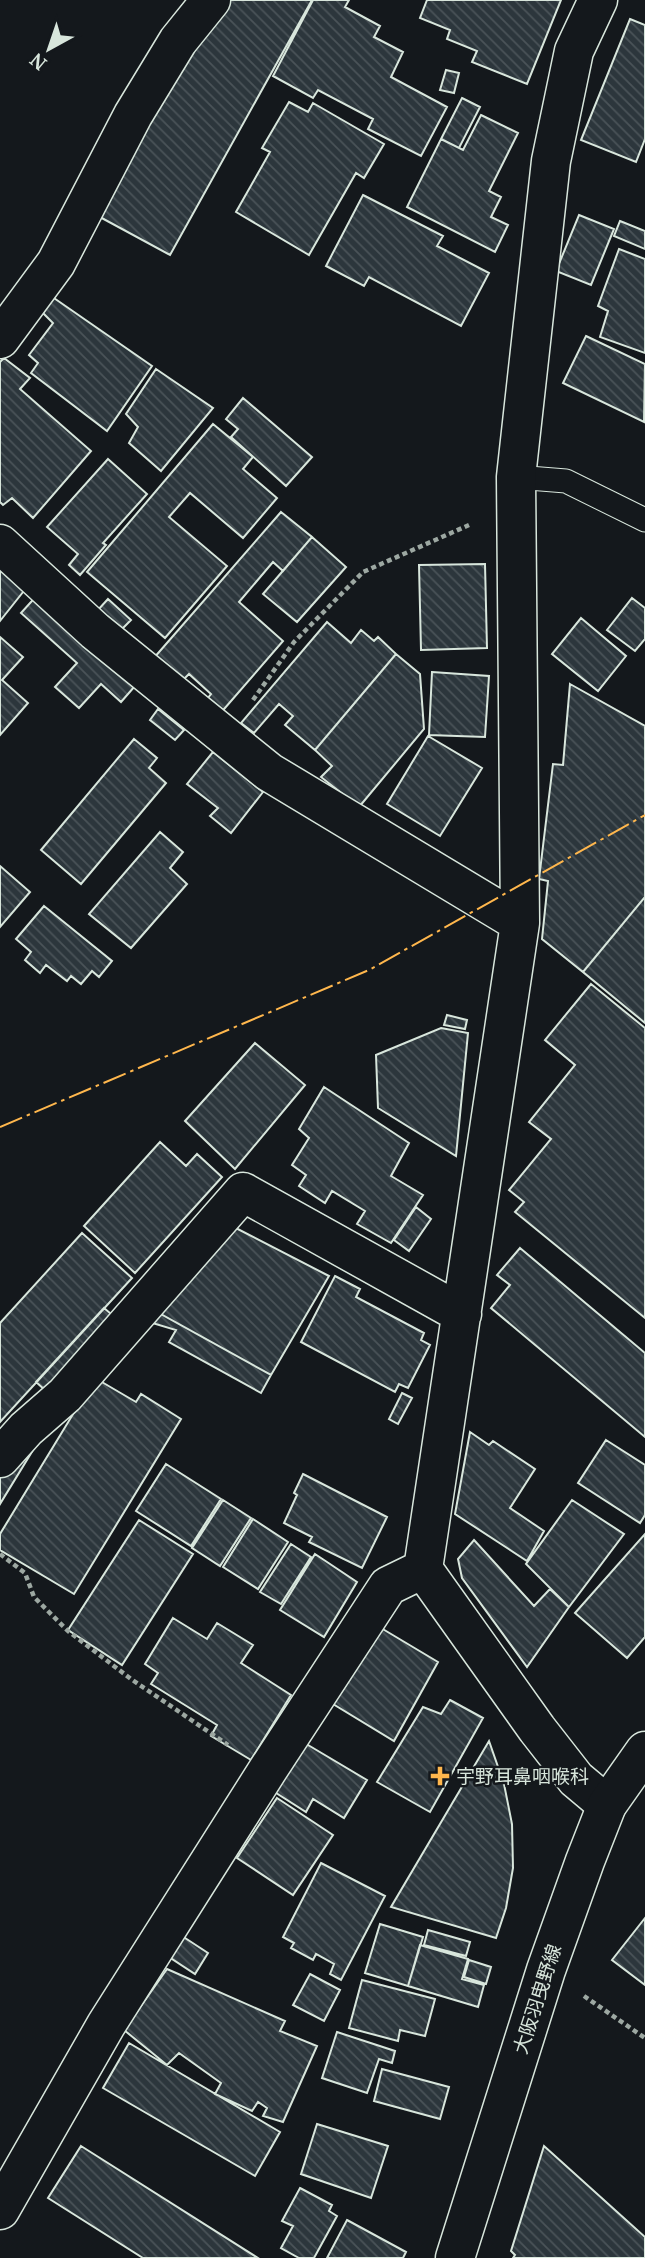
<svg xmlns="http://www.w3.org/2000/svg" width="645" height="2258" font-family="'PT Serif','Noto Sans JP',serif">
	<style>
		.building { fill: url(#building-back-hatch); stroke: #d8e6dc; stroke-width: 2 }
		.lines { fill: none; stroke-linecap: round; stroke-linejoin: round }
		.lane-casing { stroke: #d8e6dc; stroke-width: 25 }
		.street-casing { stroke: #d8e6dc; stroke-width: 41 }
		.secondary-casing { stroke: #d8e6dc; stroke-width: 41 }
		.path { stroke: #9da8a2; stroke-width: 4.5; stroke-dasharray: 5 3.5; stroke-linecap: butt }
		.lane { stroke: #14181c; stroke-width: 23 }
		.street { stroke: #14181c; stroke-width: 38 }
		.secondary { stroke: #14181c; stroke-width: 38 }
		.power { stroke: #ffb74d; stroke-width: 2; stroke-dasharray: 24 5 3.5 5; stroke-linecap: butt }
		.poi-dot { fill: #ffb74d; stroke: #14181c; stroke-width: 2.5 }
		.labels { text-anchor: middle; stroke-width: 5; stroke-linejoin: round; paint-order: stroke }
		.poi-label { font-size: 19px; fill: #d8e6dc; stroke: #14181c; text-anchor: start }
		.street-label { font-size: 19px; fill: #d8e6dc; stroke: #14181c }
	</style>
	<defs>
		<pattern id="building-back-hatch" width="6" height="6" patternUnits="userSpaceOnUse" patternTransform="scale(1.75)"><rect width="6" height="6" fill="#2c363c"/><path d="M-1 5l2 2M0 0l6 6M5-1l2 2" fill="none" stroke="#4a5358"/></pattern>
	</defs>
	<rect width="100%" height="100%" fill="#14181c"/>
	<path class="building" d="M230,0H312L170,255L98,216L157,96Z
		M313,0H349L345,7L380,26L374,37L403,52L391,77L447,107L421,156L368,129L373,119L318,90L313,98L273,76Z
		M427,0H561L527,84L472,62L477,51L447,39L450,30L420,18Z
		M630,19L645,25V139L636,162L581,140Z
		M446,70L459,73L454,93L440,90Z
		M462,98L480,107L459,148L441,139Z
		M289,102L308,112L313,103L384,144L364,178L356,173L309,255L236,212L270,152L262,148Z
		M481,115L518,133L489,191L501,197L491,217L508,225L495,252L407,207L441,139L463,150Z
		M363,195L443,236L437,246L489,273L461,326L369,277L364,286L326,266Z
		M579,215L614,229L591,285L556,271Z
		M620,221L645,231V249L614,236Z
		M619,249L645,259V353L600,337L608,311L598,306Z
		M51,296L152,366L107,431L31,373L38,363L29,355L53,323L41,311Z
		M586,336L645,364L644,422L563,383Z
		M4,358L30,378L20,389L91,451L33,518L12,498L3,505L0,502V362Z
		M156,369L213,408L161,471L129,443L138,427L126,414Z
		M243,398L312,457L286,486L231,437L238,429L226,419Z
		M213,424L253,457L243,469L277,498L243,538L190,493L169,517L227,566L165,638L87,572Z
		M108,459L147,494L103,543L106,545L80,575L69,565L78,554L47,527Z
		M281,512L312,537L283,571L273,562L239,602L283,641L218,716L203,704L211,694L189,674L180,683L153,659Z
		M312,537L346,567L297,622L263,594Z
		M485,564L487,648L421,650L419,565Z
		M0,566L27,587L0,621Z
		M41,591L135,686L121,702L101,684L79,708L55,687L77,663L21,613Z
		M632,598L645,608V639L635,651L607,630Z
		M108,599L131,620L119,632L97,611Z
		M581,618L626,656L598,691L552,654Z
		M327,622L351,643L361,630L374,641L378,637L396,654L315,750L285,725L293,716L279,704L254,733L241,723Z
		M0,637L23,657L2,680L28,703L0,735Z
		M396,654L420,674L424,729L359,807L321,777L332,766L315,750Z
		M432,672L489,676L485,737L429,735Z
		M570,684L645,726V897L583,972L542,939L548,881L539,879L553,764L563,765Z
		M158,709L184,730L175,740L150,720Z
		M428,736L482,768L440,836L387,804Z
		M134,739L157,758L149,768L166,783L81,884L41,850Z
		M213,752L263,792L231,833L210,816L218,808L187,784Z
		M160,832L183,852L170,868L187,884L131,948L89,914Z
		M0,866L30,892L0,927Z
		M645,897V1023L583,972Z
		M44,906L112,961L99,977L92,971L81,984L71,976L67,981L46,965L40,973L25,960L31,952L16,939Z
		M591,984L645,1028V1318L515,1212L524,1202L509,1190L551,1139L529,1122L575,1065L545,1040Z
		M447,1015L467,1020L465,1029L444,1025Z
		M441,1028L468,1033L456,1156L378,1108L376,1055Z
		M255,1043L305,1085L235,1169L185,1121Z
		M324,1087L409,1143L391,1176L423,1195L391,1243L357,1224L365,1211L332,1191L325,1203L299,1186L306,1175L292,1165L309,1138L299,1129Z
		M160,1142L186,1166L197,1154L222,1177L135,1273L84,1226Z
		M416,1207L431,1219L409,1251L394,1240Z
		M228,1224L329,1276L271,1375L150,1308Z
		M82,1233L132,1278L0,1422V1323Z
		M520,1248L645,1353V1437L491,1308L510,1285L497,1275Z
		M335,1276L360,1289L356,1297L424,1333L421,1340L430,1345L408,1388L399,1384L395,1392L301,1342Z
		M104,1308L124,1325L56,1400L36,1382Z
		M150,1308L271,1375L261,1393L169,1342L176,1330L139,1319Z
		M95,1378L136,1402L141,1394L181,1419L74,1594L0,1550V1534Z
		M402,1393L412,1398L398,1424L389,1419Z
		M470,1432L489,1445L493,1441L535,1469L510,1508L544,1531L527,1561L455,1514Z
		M41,1437L0,1504V1475Z
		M606,1440L645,1465V1515L640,1523L578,1483Z
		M166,1464L221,1499L191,1546L136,1511Z
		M303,1474L387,1517L362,1568L309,1542L312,1537L284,1523L297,1495L294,1493Z
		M223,1500L251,1518L220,1566L192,1548Z
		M572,1500L624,1534L569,1607L526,1564Z
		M253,1519L288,1542L258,1589L223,1567Z
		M139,1520L193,1554L122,1665L68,1630Z
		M645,1534V1637L627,1658L575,1613Z
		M474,1540L534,1606L550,1589L569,1607L527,1667L462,1578L458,1559Z
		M291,1544L311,1557L281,1604L260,1592Z
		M315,1554L357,1582L324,1637L280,1610Z
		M173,1618L207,1639L217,1623L253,1645L241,1663L291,1695L251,1760L211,1736L217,1725L151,1684L158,1673L145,1664Z
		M376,1625L438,1662L394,1741L328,1701Z
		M450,1700L483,1718L430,1812L377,1782L423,1707L441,1714Z
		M489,1741L504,1784L512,1824L513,1868L506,1908L496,1938L391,1907Z
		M303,1742L367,1780L344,1818L313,1799L306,1812L273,1791Z
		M277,1798L333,1835L293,1895L237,1858Z
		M321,1863L385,1896L341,1980L330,1974L334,1964L316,1954L313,1960L291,1948L294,1943L283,1937Z
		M645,1918V1985L612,1960Z
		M380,1924L423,1937L408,1986L365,1973Z
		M428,1930L470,1942L466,1956L424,1945Z
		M182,1936L208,1953L195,1974L166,1955Z
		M420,1945L468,1959L462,1979L484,1985L478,2007L408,1986Z
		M469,1960L491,1967L486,1984L464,1977Z
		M167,1969L285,2021L280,2031L317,2046L283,2122L263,2116L267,2108L258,2102L252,2111L215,2094L221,2083L179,2053L167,2065L124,2030Z
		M310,1974L340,1990L324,2021L293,2005Z
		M362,1980L435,1999L425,2036L400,2030L398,2041L349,2028Z
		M337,2032L395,2051L392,2063L379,2059L367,2093L322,2078Z
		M129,2043L280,2132L255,2176L103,2088Z
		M382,2069L449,2087L440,2119L374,2101Z
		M317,2124L388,2146L371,2198L301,2174Z
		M81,2146L258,2258H143L48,2198Z
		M544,2146L645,2237V2258H513L515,2255L511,2251Z
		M300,2188L332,2205L329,2211L337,2216L314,2258H299L281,2248L293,2226L282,2221Z
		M347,2220L406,2252L403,2258H327Z"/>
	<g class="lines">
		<defs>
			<path id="lane" d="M516,477L566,481L645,520"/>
			<path id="street" d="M598,0L574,51L551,161L516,477L520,923L423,1569L537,1729L576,1779L607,1805
				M0,339L56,263L133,115L178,41L211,0
				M0,544L95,631L269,772L520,923
				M0,1458L26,1429L65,1395L243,1192L462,1314
				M0,2210L106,2025L267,1771L388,1586L423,1569"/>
			<path id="secondary" d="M455,2258L546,1970L585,1861L607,1805L645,1751"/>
		</defs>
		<use href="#lane" class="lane-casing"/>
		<use href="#street" class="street-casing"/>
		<use href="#secondary" class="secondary-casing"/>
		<path class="path" d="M253,700L294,642L363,572L469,525
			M0,1554L25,1573L34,1597L68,1631L131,1679L228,1745
			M584,1996L645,2038"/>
		<use href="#lane" class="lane"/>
		<use href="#street" class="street"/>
		<use href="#secondary" class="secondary"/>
		<path class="power" d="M0,1127L369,970L645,815"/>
	</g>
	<path class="poi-dot" d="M436.5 1765.5h7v7h7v7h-7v7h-7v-7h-7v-7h7z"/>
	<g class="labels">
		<g class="poi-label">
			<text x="456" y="1783">宇野耳鼻咽喉科</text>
		</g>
		<g class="street-label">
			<text transform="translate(537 1999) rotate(-72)" y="7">大阪羽曳野線</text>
		</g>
	</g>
	<g transform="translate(49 49) rotate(220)" stroke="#14181c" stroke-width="5" paint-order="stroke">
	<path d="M0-5L12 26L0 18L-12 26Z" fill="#d8e6dc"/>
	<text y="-10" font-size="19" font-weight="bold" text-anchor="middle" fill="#d8e6dc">N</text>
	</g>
</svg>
